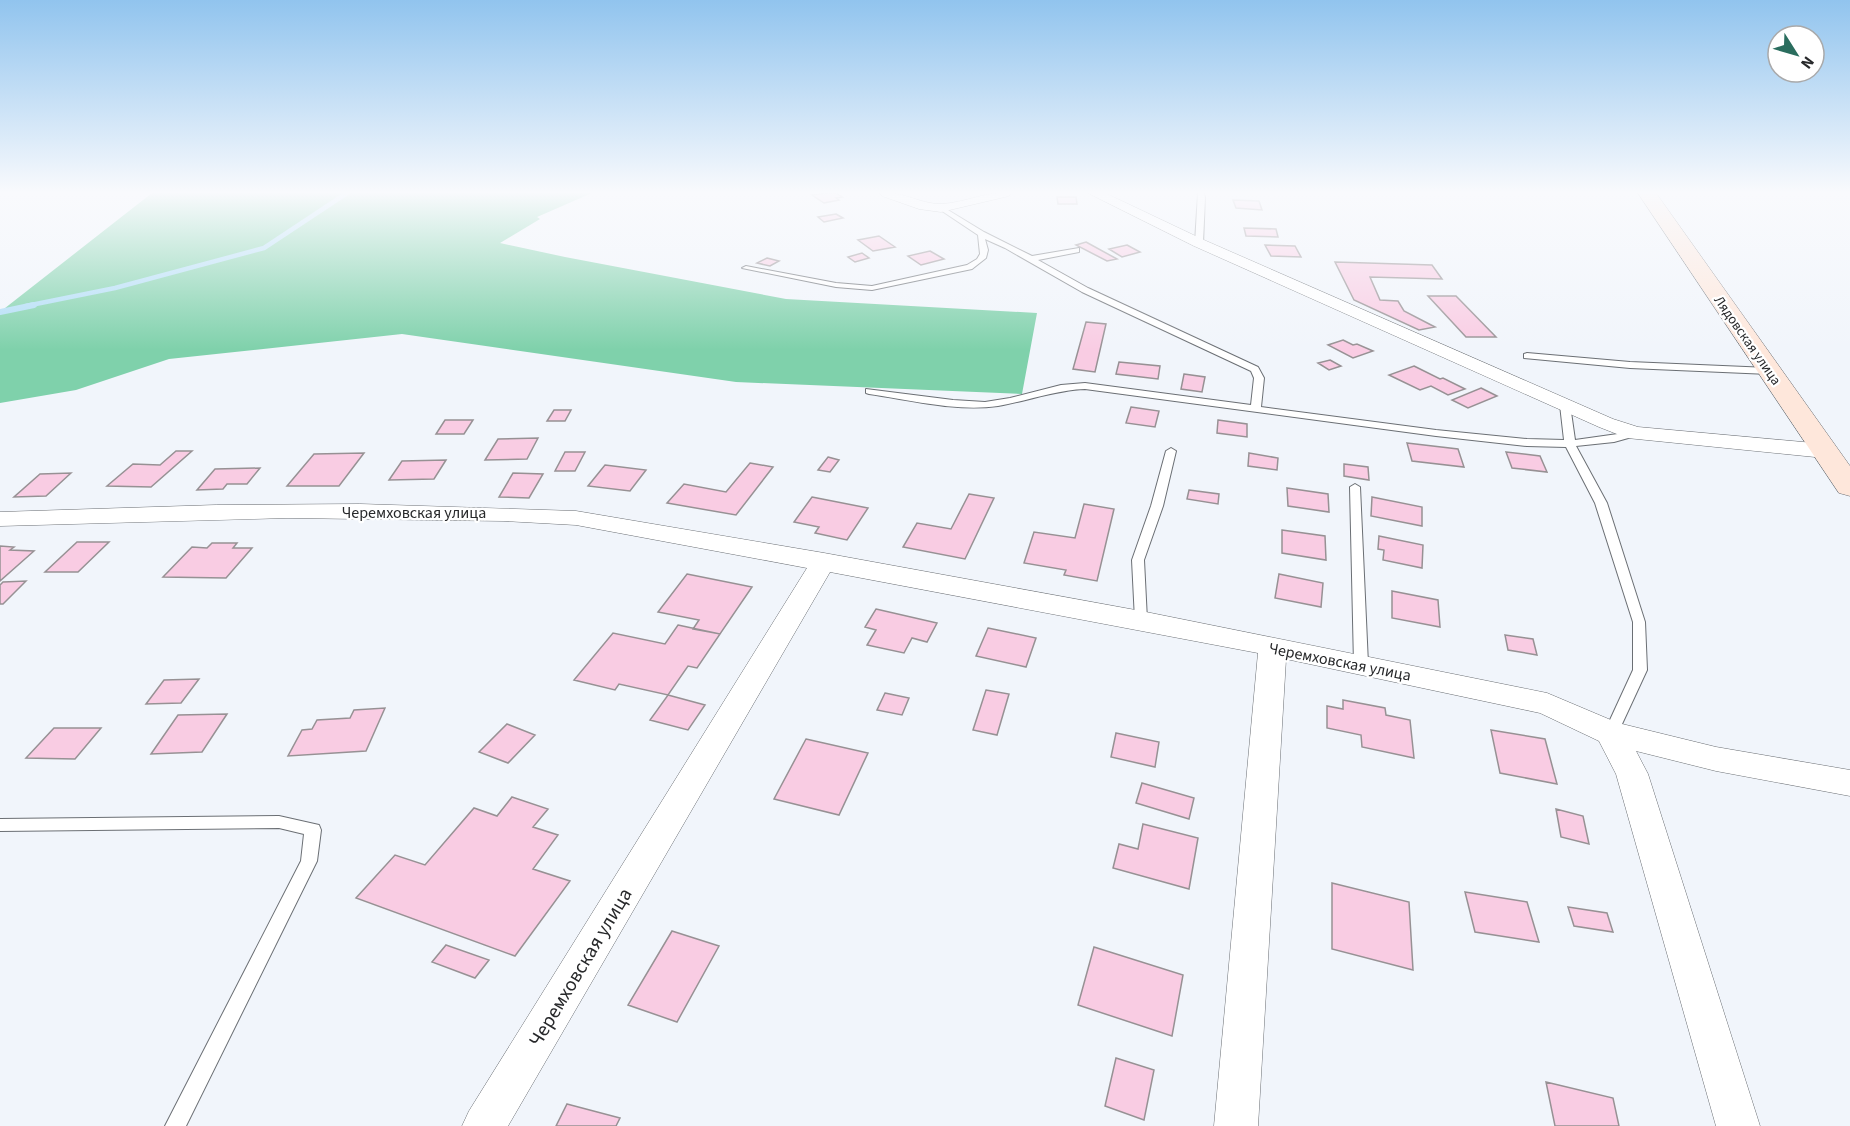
<svg xmlns="http://www.w3.org/2000/svg" width="1850" height="1126" font-family="'Source Sans 3',sans-serif">
	<style>
		.forest { fill: #7fd1ab }
		.lines { fill: none; stroke-linecap: round; stroke-linejoin: round }
		.stream-far1 { stroke: #b0ddf6; stroke-width: 4.5 }
		.stream { stroke: #b0ddf6; stroke-width: 6 }
		.building { fill: #f9cce3; stroke: #979194; stroke-width: 1.5 }
		.service-casing { stroke: #6b6f74; stroke-width: 2 }
		.minor-casing { stroke: #6b6f74; stroke-width: 1 }
		.secondary-casing { stroke: #6b6f74; stroke-width: 1 }
		.service { fill: #fff; fill-rule: evenodd }
		.minor { fill: #fff; fill-rule: evenodd }
		.secondary { fill: #fee7db; fill-rule: evenodd }
		.labels { text-anchor: middle; stroke-width: 4.5; stroke-linejoin: round; paint-order: stroke }
		.far-street-label { font-size: 14px; fill: #28292b; stroke: #fff }
		.street-label { font-size: 16px; fill: #28292b; stroke: #fff }
		.near-street-label { font-size: 20px; fill: #28292b; stroke: #fff }
	</style>
	<rect width="100%" height="100%" fill="#f1f5fb"/>
	<path class="forest" d="M152,193H592L537,217L540,219L500,243L565,257L786,299L1037,313L1022,394L736,382L402,334L169,359L76,390L0,403V312Z"/>
	<g class="lines">
		<path class="stream-far1" d="M26,306L115,288L264,248L347,193"/>
		<path class="stream" d="M0,312L34,305"/>
	</g>
	<path class="building" d="M827,193H836L842,197L836,198L839,200L824,203L812,195Z
		M1057,197H1076L1077,204H1058Z
		M1233,200L1259,201L1262,210L1236,208Z
		M836,214L843,218L824,222L818,217Z
		M1244,228L1276,229L1278,237L1246,236Z
		M879,236L895,247L873,251L858,240Z
		M1086,242L1117,259L1107,261L1076,245Z
		M1127,245L1140,252L1122,257L1109,249Z
		M1265,245L1295,246L1301,257L1271,256Z
		M930,251L944,259L921,265L908,256Z
		M862,253L869,258L855,262L848,257Z
		M767,258L779,261L770,266L757,263Z
		M1335,262L1432,265L1442,279L1370,277L1380,300L1398,301L1404,311L1435,327L1419,330L1354,300Z
		M1428,296H1456L1496,337H1466Z
		M1086,322L1106,324L1095,372L1073,369Z
		M1343,340L1353,345L1357,344L1373,351L1353,358L1328,345Z
		M1330,360L1341,366L1329,370L1318,363Z
		M1119,362L1160,366L1158,379L1116,374Z
		M1414,366L1440,379L1443,378L1465,389L1448,395L1431,386L1420,390L1389,375Z
		M1184,374L1205,377L1202,392L1181,389Z
		M1481,388L1497,396L1468,408L1452,400Z
		M1131,407L1159,411L1155,427L1126,423Z
		M554,410H571L565,421H547Z
		M445,420H473L464,434H436Z
		M1218,420L1247,424V437L1217,433Z
		M538,438L527,459L485,460L498,439Z
		M1407,443L1458,449L1464,467L1412,461Z
		M176,451H192L151,487L107,486L133,464L160,465Z
		M565,452H585L575,471H555Z
		M1506,452L1540,456L1547,472L1512,468Z
		M364,453L339,486H287L314,454Z
		M1249,453L1278,458L1277,470L1248,466Z
		M828,457L839,460L830,472L818,470Z
		M446,460L434,479L389,480L402,461Z
		M750,463L773,467L736,515L667,503L684,484L726,492Z
		M1344,464L1368,467L1369,480L1344,476Z
		M605,465L646,470L630,491L588,486Z
		M260,468L247,484H227L223,489L197,490L215,469Z
		M71,473L46,496L14,497L40,474Z
		M513,473L543,474L529,498L499,497Z
		M1287,488L1328,494L1329,512L1288,506Z
		M1189,490L1219,494L1218,504L1187,499Z
		M969,494L994,498L965,559L903,547L917,523L951,529Z
		M812,497L868,508L847,540L815,533L819,527L794,522Z
		M1372,497L1422,507V526L1371,516Z
		M1084,504L1114,509L1097,581L1064,575L1066,570L1024,563L1034,532L1075,538Z
		M1282,530L1325,536L1326,560L1282,553Z
		M1379,536L1423,545L1422,568L1383,560L1384,550L1378,549Z
		M77,542H109L78,572H45Z
		M212,543H237L233,548H252L226,578L163,577L192,547L207,548Z
		M0,546L14,547L10,550L34,551L0,581Z
		M687,574L752,587L720,634L693,629L699,620L658,612Z
		M1279,574L1323,583L1321,607L1275,598Z
		M26,581L3,604H0V585L3,582Z
		M1392,591L1438,600L1440,627L1392,618Z
		M876,609L937,623L927,642L912,638L904,653L867,645L876,630L865,627Z
		M678,625L720,634L697,668L688,666L668,695L619,684L615,690L574,680L613,633L665,644Z
		M988,628L1036,638L1026,667L976,656Z
		M1505,635L1533,639L1537,655L1508,650Z
		M199,679L181,703L146,704L164,680Z
		M986,690L1009,694L997,735L973,730Z
		M885,693L909,698L902,715L877,710Z
		M668,695L705,705L688,730L650,720Z
		M1343,700L1385,708L1386,715L1410,720L1414,758L1362,747L1361,735L1327,728V706L1343,709Z
		M385,708L366,751L288,756L302,730L312,729L317,720L350,718L354,710Z
		M227,714L202,752L151,754L178,715Z
		M507,724L535,735L508,763L479,752Z
		M54,728H101L75,759L26,758Z
		M1491,730L1545,739L1557,784L1500,773Z
		M1116,733L1159,742L1155,767L1111,757Z
		M806,739L868,753L839,815L774,799Z
		M1142,783L1194,798L1189,819L1136,803Z
		M512,797L548,809L533,827L558,835L533,869L570,881L515,956L356,898L395,855L425,865L474,808L497,816Z
		M1556,809L1583,816L1589,844L1561,837Z
		M1143,824L1198,838L1189,889L1113,868L1119,844L1138,849Z
		M1332,883L1409,902L1413,970L1332,949Z
		M1465,892L1527,902L1539,942L1475,932Z
		M1568,907L1607,913L1613,932L1574,926Z
		M672,931L719,946L677,1022L628,1005Z
		M446,945L489,960L475,978L432,962Z
		M1094,947L1183,975L1172,1036L1078,1005Z
		M1116,1058L1154,1070L1144,1120L1105,1106Z
		M1546,1082L1613,1098L1619,1126H1555Z
		M567,1104L620,1118L616,1126H556Z"/>
	<g class="lines">
		<defs>
			<path id="service" d="M1198,193H1204L1205,197L1203,243L1199,245L1195,243Z
				M939,207H943L984,232L1032,256L1079,248V252L1038,260L1088,288L1258,367L1264,378L1261,407L1436,430L1527,439L1564,440L1560,405L1565,402L1570,405L1575,440L1639,431V435L1614,442L1576,446L1607,503L1645,622L1647,670L1616,737L1611,738L1606,737L1604,733L1633,670V622L1595,503L1566,447L1527,446L1436,436L1085,389C1055,390 1028,401 998,406C956,412 911,400 869,394L866,393V389L953,400L985,402L1010,398L1061,385L1085,383L1251,405L1254,378L1251,371L1082,292L1005,248L985,239L988,250L986,258L972,269L872,290L836,287L742,268L746,266L836,283L872,286L967,265L977,259L980,254L978,235L939,209Z
				M1527,353L1630,362L1769,368L1774,371L1769,374L1630,368L1524,358V354Z
				M1171,448L1176,451L1163,506L1144,560L1147,620L1141,624L1135,620L1132,560L1151,506L1166,451Z
				M1355,484L1360,487L1368,664L1366,667H1356L1354,664L1350,487Z
				M279,816L319,825L321,830L317,861L186,1126H165L301,861L304,834L279,828L0,831V819Z"/>
			<path id="minor" d="M880,193C904,191 919,204 941,204C965,203 986,191 1011,193L1009,196L941,212L919,209L882,196Z
				M1088,193H1105L1204,240L1613,419L1638,427L1825,444L1833,446L1836,451L1833,456L1825,458L1627,438L1599,427L1194,246Z
				M360,504L576,511L824,553L1141,611L1547,693L1618,723L1716,747L1850,770V796L1716,771L1636,751L1648,774L1760,1126H1716L1616,774L1599,741L1540,713L1286,659L1258,1126H1214L1258,653L830,572L508,1126H462L469,1111L807,568L576,525L504,521L288,518L0,526V512L216,505Z"/>
			<path id="secondary" d="M1638,193H1656L1850,466V496L1839,493Z"/>
		</defs>
		<use href="#service" class="service-casing"/>
		<use href="#minor" class="minor-casing"/>
		<use href="#secondary" class="secondary-casing"/>
		<use href="#service" class="service"/>
		<use href="#minor" class="minor"/>
		<use href="#secondary" class="secondary"/>
	</g>
	<linearGradient id="sky" x2="0" y2="1"><stop stop-color="#91c4ee"/><stop offset="0.55" stop-color="#f9fafd"/><stop offset="1" stop-color="#f9fafd" stop-opacity="0"/></linearGradient>
	<rect width="1850" height="350" fill="url(#sky)"/>
	<g class="labels">
		<g class="far-street-label">
			<text transform="translate(1748 340) rotate(55)" y="5">Лядовская улица</text>
		</g>
		<g class="street-label">
			<text x="414" y="518">Черемховская улица</text>
			<text transform="translate(1340 661) rotate(11)" y="6">Черемховская улица</text>
		</g>
		<g class="near-street-label">
			<text transform="translate(580 967) rotate(-59)" y="7">Черемховская улица</text>
		</g>
	</g>
	<g transform="translate(1796 54) rotate(127)"><circle r="28" fill="#ffffff" stroke="#a9a9aa" stroke-width="1.5"/>
	<path d="M0-4.5L10 22L0 15L-10 22Z" fill="#2a6d5e"/>
	<text y="-9" font-size="16" font-weight="bold" text-anchor="middle" fill="#28292b">N</text>
	</g>
</svg>
